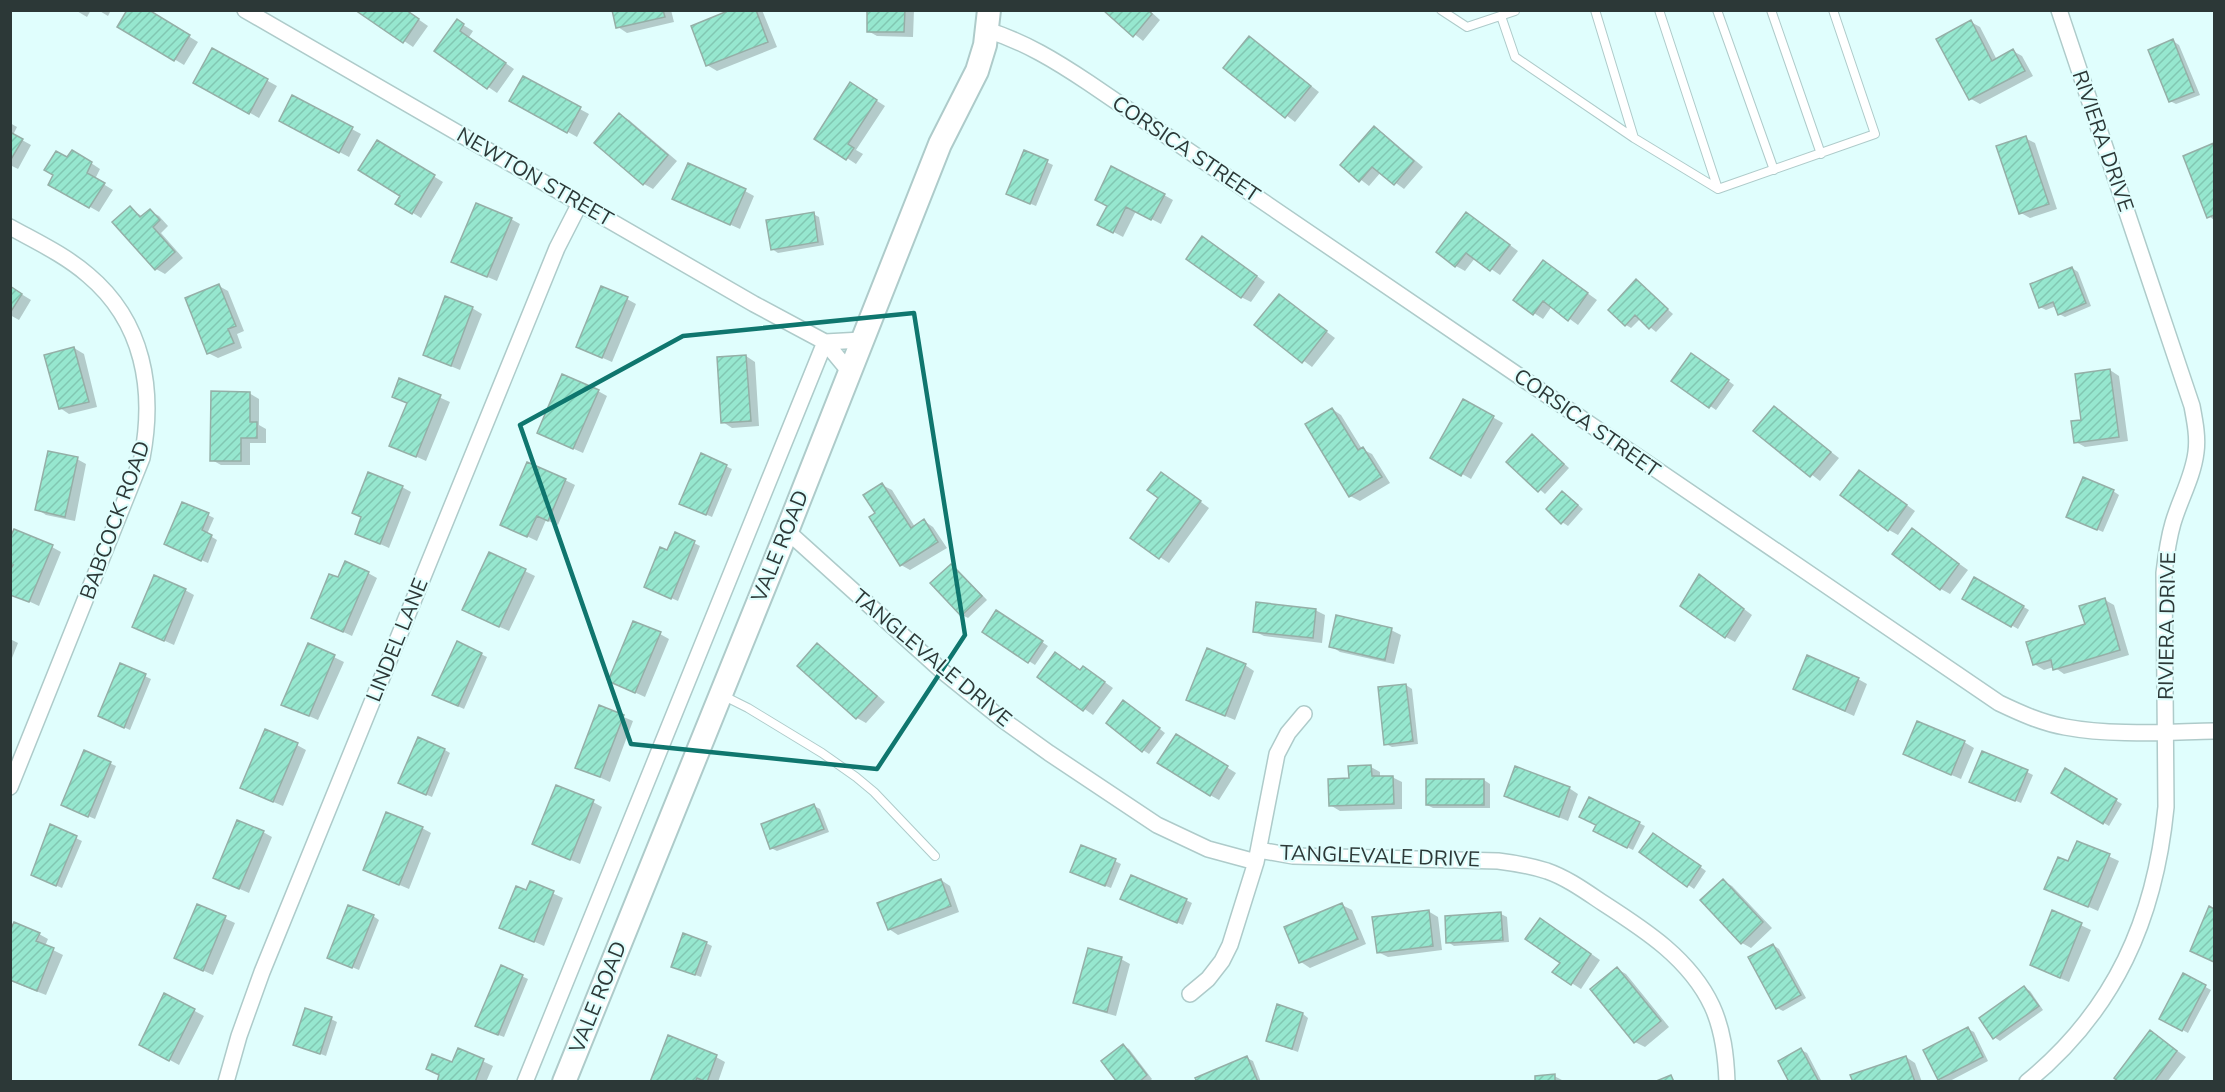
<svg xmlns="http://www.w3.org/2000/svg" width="2225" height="1092" font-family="'Nunito Sans',sans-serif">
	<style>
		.shadow { fill: #0003 }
		.building { fill: url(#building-hatch); stroke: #95afa7; stroke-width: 1.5 }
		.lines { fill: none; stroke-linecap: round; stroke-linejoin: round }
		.lane-casing { stroke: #aecbca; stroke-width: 10 }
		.street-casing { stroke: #aecbca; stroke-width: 18 }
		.secondary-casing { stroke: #aecbca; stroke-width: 26 }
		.lane { stroke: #fff; stroke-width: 8 }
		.street { stroke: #fff; stroke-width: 15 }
		.secondary { stroke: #fff; stroke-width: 22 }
		.marked { fill: none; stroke: #0f766e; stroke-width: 4.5; stroke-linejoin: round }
		.labels { text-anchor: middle; stroke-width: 4.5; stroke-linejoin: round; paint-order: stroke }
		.street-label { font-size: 21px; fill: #2c3837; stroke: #e0fefd }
	</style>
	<defs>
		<pattern id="building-hatch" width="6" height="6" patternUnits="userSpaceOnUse" patternTransform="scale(1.5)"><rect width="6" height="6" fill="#96e7cf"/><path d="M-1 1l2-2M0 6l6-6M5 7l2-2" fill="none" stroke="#81c7b2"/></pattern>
	</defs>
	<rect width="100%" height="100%" fill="#e0fefd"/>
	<path class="shadow" d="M75,10H91L87,17Z
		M98,10H111L108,16Z
		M146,10L198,42L184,65L119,26Z
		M358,10H405L428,26L413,47Z
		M614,10H671L674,22L627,33L618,27Z
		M734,10H762L777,47L717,71L707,65Z
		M868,10H914L913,37L877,36L868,31Z
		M1105,10H1149L1160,20L1143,41Z
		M457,21L473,31L469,37L514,69L497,93L436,51Z
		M1971,22L1980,27L1997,60L2013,51L2022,56L2033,76L1980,104L1971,99Z
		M2173,41L2179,45L2200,95L2176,104L2170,101Z
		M1258,44L1319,92L1295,122L1225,68Z
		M212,50L277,86L259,118L195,82Z
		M523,78L589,114L577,137L511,100Z
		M860,90L885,106L856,150L863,154L856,164L816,138Z
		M293,97L361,134L349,157L290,126Z
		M620,115L629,120L677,161L653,189L644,184Z
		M10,123L17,127L13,135L31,145L18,169L10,165Z
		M1374,128L1383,133L1423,167L1404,189L1381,172L1369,186L1342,165Z
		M2025,138L2035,143L2057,209L2030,218L2021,213Z
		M377,142L443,182L421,218L397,203L402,195Z
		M2214,145V220L2209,216L2185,156Z
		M1025,152L1053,165L1036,206L1014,197Z
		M82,157L100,169L95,179L113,190L99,212L50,184L68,159Z
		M745,191L754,196L740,229L674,199Z
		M1164,195L1173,200L1161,224L1136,211L1123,237L1108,229V206Z
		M130,208L143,217L150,211L159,216L168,226L161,233L183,258L165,274L156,269Z
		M813,214L819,217L824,245L778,253L772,249Z
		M511,219L520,224L497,281L462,266Z
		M1476,220L1518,251L1500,275L1475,258L1465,271L1456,266Z
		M1212,243L1265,282L1251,302L1241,297Z
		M1544,262L1597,300L1578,325L1552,306L1543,319L1534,313Z
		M2072,268L2078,272L2091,306L2065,317L2059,314L2056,306L2046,310L2040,307Z
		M1636,281L1673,314L1656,332L1640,319L1631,328L1626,325Z
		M219,286L228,291L244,331L237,334L242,348L218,358L208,353Z
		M10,287L31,300L19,320L10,315Z
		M1279,296L1335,338L1312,367L1256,325Z
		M627,299L636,304L612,362L587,351Z
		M472,308L482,314L460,370L424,355Z
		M74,348L84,354L97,407L69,414L60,408Z
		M746,356L755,362L759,426L732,428L723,422Z
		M1698,358L1734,385L1716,410L1673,381Z
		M2110,370L2119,376L2128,441L2085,447L2076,442L2083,421Z
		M400,380L450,402L426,461L391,445L408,404L393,396Z
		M598,391L607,396L583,453L539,433Z
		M249,393L259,399V425L266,429V443H250V465H221L212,460Z
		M1464,401L1503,423L1471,479L1432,457Z
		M1774,408L1839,458L1820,481L1755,431Z
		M1332,409L1341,415L1362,449L1372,454L1390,483L1360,501L1350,496Z
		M1538,440L1569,468L1545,494L1508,462Z
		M702,455L732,469L712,517L687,506Z
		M77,459L86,464L75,521L46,515L37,509Z
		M1868,477L1915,511L1898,535L1889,530Z
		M1170,479L1209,508L1169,563L1160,557V498Z
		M565,480L575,485L558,525L546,520L537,541L512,529Z
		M882,485L892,490L915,527L924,521L933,527L947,548L910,570L901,565Z
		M402,487L411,492L389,548L356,533Z
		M2113,491L2119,495L2103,532L2074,519Z
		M1563,492L1583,509L1568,526L1562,522Z
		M208,515L214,518L207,534L217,540L208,563L172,547Z
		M1912,530L1968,570L1950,594L1941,589Z
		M676,534L700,546L678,601L651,589Z
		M52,547L61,552L39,606L11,593L14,566L10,565Z
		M490,554L535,576L509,631L473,615Z
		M951,565L957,569L987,600L968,618L962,615L932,583Z
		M368,573L377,578L352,636L322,622L339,579Z
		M1700,576L1752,615L1735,642L1726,637Z
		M1975,579L2029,610L2018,629L1964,598Z
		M185,590L194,595L174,645L134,627Z
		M2105,600L2114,605L2129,655L2064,674L2054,667L2044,670L2034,664L2087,625Z
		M1315,610L1325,615L1322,643L1264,636L1254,631Z
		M1002,615L1048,646L1035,665L984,632Z
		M1391,630L1401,635L1394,664L1340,652L1331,646Z
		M660,634L669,639L645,697L610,681Z
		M10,639L18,643L10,663Z
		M458,643L487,657L464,709L440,698Z
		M309,645L344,662L318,720L293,709Z
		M817,645L826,651L885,702L866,723L857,718L799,666Z
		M121,665L151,679L130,730L106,719Z
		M1245,665L1254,671L1235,720L1197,704Z
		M1092,673L1113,688L1093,715L1039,676Z
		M1858,679L1867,684L1854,716L1795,689Z
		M1406,685L1412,689L1418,744L1392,747L1386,744L1380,688Z
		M1124,701L1165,733L1149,754L1143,750Z
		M600,707L633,721L610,782L577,767Z
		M1185,741L1236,773L1219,800L1210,795Z
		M1964,742L1974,748L1961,779L1914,759Z
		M297,745L306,750L283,806L252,793Z
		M445,750L450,753L432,797L406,786Z
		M85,752L116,766L95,819L69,808Z
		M1371,767L1380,772V777H1392L1402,782V809L1340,811L1330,805L1350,780Z
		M2065,770L2122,804L2109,826L2053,792Z
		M2027,772L2033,775L2021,803L1977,784Z
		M1484,780L1490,784V808H1433L1427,805Z
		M1569,788L1578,794L1568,821L1506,795Z
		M593,802L602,807L580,864L534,844Z
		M814,806L820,809L829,832L777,851L771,848Z
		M1639,823L1645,826L1633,850L1600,834Z
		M51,826L82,841L62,888L39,878Z
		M422,828L431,833L409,889L365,870Z
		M263,832L272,837L249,893L215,878Z
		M1660,838L1706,871L1694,889L1641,852Z
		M2078,842L2119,861L2098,911L2046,888L2069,863Z
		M1115,861L1121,864L1111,888L1078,875Z
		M941,880L950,886L959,912L898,935L889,929Z
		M1723,881L1732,886L1772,928L1751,948L1742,943Z
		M530,883L563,898L544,946L501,927L527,892Z
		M1186,900L1192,903L1183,925L1128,901Z
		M1342,905L1352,910L1366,944L1310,968L1301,962Z
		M198,906L235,923L213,975L176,958Z
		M2209,908L2214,910V961L2198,954Z
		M1428,911L1438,917L1442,950L1388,957L1378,952Z
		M2053,912L2091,930L2069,982L2041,970Z
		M1501,914L1507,917L1509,942L1454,946L1448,942Z
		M373,916L379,920L359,970L335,960Z
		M1550,925L1600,960L1581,989L1554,972L1562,962Z
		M39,934L48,939L45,946L63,955L46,995L10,981V935Z
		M706,943L712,946L701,977L679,969Z
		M1773,945L1779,949L1806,998L1783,1011L1777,1008Z
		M1121,959L1130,964L1116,1016L1084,1007L1074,1002Z
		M502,967L528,979L504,1037L483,1029Z
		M1617,969L1626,974L1669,1027L1645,1047L1635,1042Z
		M2184,975L2211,990L2188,1033L2161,1018Z
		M2024,988L2030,991L2043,1010L2000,1041L1994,1037Z
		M165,995L204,1016L179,1065L150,1049Z
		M1303,1014L1308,1018L1298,1052L1267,1041Z
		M331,1019L337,1022L326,1056L295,1044Z
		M1968,1029L1974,1032L1988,1061L1948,1082H1943L1940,1079L1925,1051Z
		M2151,1032L2186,1057L2167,1082H2122Z
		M1123,1046L1129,1049L1152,1079L1149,1082H1119Z
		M459,1050L493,1066L486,1082H438L441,1076L453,1064Z
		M1801,1050L1807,1053L1822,1082H1791Z
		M716,1057L725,1062L718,1082H652Z
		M1906,1057L1915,1063L1922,1082H1854Z
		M1247,1058L1253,1061L1261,1082H1198Z
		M1554,1076L1564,1081L1537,1082Z"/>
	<path class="building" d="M127,10H149L190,35L174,61L117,27Z
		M355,10H406L419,19L403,43Z
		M612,10H663L665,17L616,28Z
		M730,10H756L768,42L706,66L691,26Z
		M867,10H905L904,32H867Z
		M1103,10H1148L1152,14L1133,37Z
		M457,19L464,24L460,31L506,63L487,89L434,51Z
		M1971,20L1992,61L2013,49L2025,71L1969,100L1936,39Z
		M1249,36L1311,86L1285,118L1223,68Z
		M2173,39L2194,92L2169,102L2148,50Z
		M212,48L268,79L249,114L193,83Z
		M523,76L581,107L567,133L509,101Z
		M850,82L877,100L848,144L854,148L846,160L814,139Z
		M292,95L353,127L339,153L279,121Z
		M619,113L668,155L643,185L594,143Z
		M1374,126L1414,161L1394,185L1372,167L1359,182L1340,165Z
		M10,132L23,139L10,161Z
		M2026,136L2049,204L2019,214L1996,146Z
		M377,140L435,175L412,214L395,204L400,196L358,170Z
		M2214,143V215L2207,218L2183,156Z
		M72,150L92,162L87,173L105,183L89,208L48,185L53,175L44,170L56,151L67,157Z
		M1024,150L1048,160L1030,204L1006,194Z
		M688,163L746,189L730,225L672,199Z
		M1111,166L1165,194L1151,220L1126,207L1113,233L1097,225L1107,206L1095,200Z
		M476,203L512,218L487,277L451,262Z
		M130,206L140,217L150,209L160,220L153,227L175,252L155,270L112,222Z
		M814,212L818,242L771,250L766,220Z
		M1466,212L1510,245L1490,271L1466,253L1455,267L1436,252Z
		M1202,236L1257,276L1241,298L1186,259Z
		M1543,260L1588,293L1568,321L1543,301L1533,315L1513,300Z
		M2072,267L2086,303L2058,315L2053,302L2039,308L2030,284Z
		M1636,279L1668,309L1649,329L1635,315L1625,326L1608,310Z
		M219,284L236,326L228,329L234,343L207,354L185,298Z
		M10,286L22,294L10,313Z
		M601,286L628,297L602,358L576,347Z
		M1279,294L1327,331L1302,363L1254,325Z
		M445,296L473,307L451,366L423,355Z
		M74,347L89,402L59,409L44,355Z
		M1691,353L1729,380L1709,408L1671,381Z
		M746,355L751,421L721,423L717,357Z
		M2110,369L2119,437L2074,443L2071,421L2081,420L2075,374Z
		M562,374L599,390L573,449L537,433Z
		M399,378L441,395L416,457L389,446L407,403L392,397Z
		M211,391L250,392V422H257V438H241V461H210Z
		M1463,399L1494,416L1461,476L1430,458Z
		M1774,406L1831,452L1810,477L1753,431Z
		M1332,408L1358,450L1363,447L1382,477L1349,497L1305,424Z
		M1532,434L1564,464L1538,492L1506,462Z
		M48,451L78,457L65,517L35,510Z
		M701,453L727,465L706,515L679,504Z
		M527,462L566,479L548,521L537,516L527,537L500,525Z
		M1859,470L1907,505L1888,531L1840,495Z
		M368,472L403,486L380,544L355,534L361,517L352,513Z
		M1161,472L1201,501L1159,559L1130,538L1158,498L1147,490Z
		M2083,477L2114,490L2097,530L2066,517Z
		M882,483L911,528L924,519L938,542L900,566L869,517L875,513L863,495Z
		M1562,491L1578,505L1561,524L1546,509Z
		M182,502L209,513L202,530L212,535L201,561L164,544Z
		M1912,528L1959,564L1940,590L1892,554Z
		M14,529L53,545L29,602L10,595V570L13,565H10V538Z
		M675,532L695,541L671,599L644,587L660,547L667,550Z
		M489,552L526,569L499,627L462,610Z
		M345,561L369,572L343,632L311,618L329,574L338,577Z
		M951,564L982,596L961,616L930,583Z
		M1699,574L1744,609L1725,638L1680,606Z
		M154,575L186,589L164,641L132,627Z
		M1974,577L2024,606L2011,627L1962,599Z
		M2105,598L2120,650L2053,670L2051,660L2033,665L2026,642L2085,624L2079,606Z
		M1256,602L1316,609L1313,638L1253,632Z
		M996,610L1043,641L1028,663L982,632Z
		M1336,615L1392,628L1385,660L1329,647Z
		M633,621L661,632L635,693L608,681Z
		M457,641L482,653L458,706L432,695Z
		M308,643L335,655L309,716L281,705Z
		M817,643L877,696L856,719L797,666Z
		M1207,648L1246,664L1225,716L1186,700Z
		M1055,652L1080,670L1083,666L1105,682L1083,711L1037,677Z
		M1807,655L1859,678L1845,711L1793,689Z
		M120,663L146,674L124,728L98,716Z
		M1406,684L1413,741L1384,745L1378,687Z
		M1123,700L1160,728L1142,752L1106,723Z
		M599,705L624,715L600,777L575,768Z
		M1917,721L1965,741L1951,775L1903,754Z
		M265,729L298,743L273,802L240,788Z
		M1176,734L1228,766L1210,796L1157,763Z
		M418,737L445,749L426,795L398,783Z
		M84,750L111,762L88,817L61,805Z
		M1982,751L2028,770L2015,801L1969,782Z
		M1371,765L1372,776H1393L1394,804L1329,806L1328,779L1349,778L1348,766Z
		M1515,766L1570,787L1559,817L1504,796Z
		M2065,768L2117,799L2103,824L2051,793Z
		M1426,779H1484V805H1426Z
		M556,785L594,800L570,860L532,844Z
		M1589,797L1640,822L1627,848L1593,831L1596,825L1579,817Z
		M814,804L824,829L770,849L761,824Z
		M386,812L423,827L399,885L363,870Z
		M237,820L264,831L239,889L213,878Z
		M50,824L77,836L56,886L31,875Z
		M1653,833L1701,866L1687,887L1639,852Z
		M2077,841L2110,854L2088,907L2044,889L2058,857L2068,861Z
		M1081,845L1116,859L1105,886L1070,872Z
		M1131,875L1187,899L1177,923L1120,899Z
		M941,879L951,906L888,930L877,903Z
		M1723,879L1763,922L1741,944L1700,900Z
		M530,881L554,891L534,942L499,928L516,886L526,890Z
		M1342,903L1358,939L1299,963L1284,927Z
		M197,904L226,916L203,971L174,958Z
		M348,905L374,915L352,968L327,958Z
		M2209,906L2214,909V962L2190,951Z
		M1429,910L1433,946L1377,953L1372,917Z
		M2052,910L2082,923L2060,978L2030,965Z
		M1501,912L1503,940L1446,943L1445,916Z
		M1540,918L1591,954L1571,985L1552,972L1560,963L1525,939Z
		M14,922L40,933L36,941L54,948L37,991L10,980V931Z
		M683,933L707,942L695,975L671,967Z
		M1773,944L1801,995L1776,1009L1748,957Z
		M1088,948L1122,957L1107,1012L1073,1003Z
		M501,965L523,975L498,1035L475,1026Z
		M1617,967L1661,1021L1634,1043L1590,989Z
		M2183,973L2206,985L2182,1031L2159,1019Z
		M2024,986L2039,1006L1993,1039L1979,1018Z
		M164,993L195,1009L169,1061L139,1045Z
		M1277,1004L1303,1013L1292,1049L1266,1041Z
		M305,1008L332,1017L320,1054L293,1045Z
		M1968,1027L1983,1057L1938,1080L1923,1050Z
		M2150,1030L2177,1051L2154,1082H2119L2114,1078Z
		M668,1035L717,1055L707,1082L697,1078L695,1082H650Z
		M1123,1044L1147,1075L1139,1082H1117L1101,1061Z
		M458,1048L484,1059L475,1082H437L439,1075L426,1069L432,1054L452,1062Z
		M1801,1048L1819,1082H1789L1778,1061Z
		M1247,1056L1258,1082H1197L1195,1078Z
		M1906,1056L1915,1082H1853L1850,1075Z
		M1555,1074V1082H1535V1076Z
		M1671,1075L1674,1082H1654Z"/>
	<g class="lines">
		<defs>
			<path id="lane" d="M1441,10L1467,27L1515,11
				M1595,10L1634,138
				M1659,10L1718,189
				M1717,10L1774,170
				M1771,10L1821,154
				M1501,16L1515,57L1634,138L1718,189L1875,134L1833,10
				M722,695L748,708L822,753L856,777L874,792L935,856"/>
			<path id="street" d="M245,10L754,304L825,342L525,1082
				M987,30C1025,42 1056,61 1089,83L1999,703C2020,713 2042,723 2065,727C2113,736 2165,732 2214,731
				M10,227C37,242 65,255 88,275C144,322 155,390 142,458L10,787
				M849,371L825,342L862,340
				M787,531L941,670L1003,720L1049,753L1157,825L1208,849L1256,862
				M1259,850L1293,856L1498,861C1514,863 1531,866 1547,871C1567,878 1585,891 1603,903C1645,930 1690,959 1712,1006C1723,1030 1726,1055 1727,1082
				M1190,994L1208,979L1222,961L1230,945L1256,862L1277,754L1288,733L1304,714
				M226,1082L239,1036L262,972L557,248L580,203
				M2027,1082C2115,1010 2155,919 2166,807L2164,573C2166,556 2168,540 2173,523C2180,499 2193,477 2196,452C2198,437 2195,422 2192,406L2059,10"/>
			<path id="secondary" d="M564,1082L787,531L940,144L977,71L985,45L989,10"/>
		</defs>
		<use href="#lane" class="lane-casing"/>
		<use href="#street" class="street-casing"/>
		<use href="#secondary" class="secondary-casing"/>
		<use href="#lane" class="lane"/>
		<use href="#street" class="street"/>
		<use href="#secondary" class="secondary"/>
	</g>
	<path class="marked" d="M914,313L965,635L877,769L631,744L520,425L683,336Z"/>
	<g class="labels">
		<g class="street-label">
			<text transform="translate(2103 141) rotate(71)" y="7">RIVIERA DRIVE</text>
			<text transform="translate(1186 149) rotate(34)" y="7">CORSICA STREET</text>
			<text transform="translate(535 177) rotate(30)" y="7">NEWTON STREET</text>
			<text transform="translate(1587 423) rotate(35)" y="7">CORSICA STREET</text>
			<text transform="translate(115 520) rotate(-70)" y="7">BABCOCK ROAD</text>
			<text transform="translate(780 546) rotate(-68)" y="7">VALE ROAD</text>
			<text transform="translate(2167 626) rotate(-89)" y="7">RIVIERA DRIVE</text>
			<text transform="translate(397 640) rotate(-68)" y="7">LINDEL LANE</text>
			<text transform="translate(932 658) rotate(40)" y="7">TANGLEVALE DRIVE</text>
			<text transform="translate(1380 856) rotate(2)" y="7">TANGLEVALE DRIVE</text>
			<text transform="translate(598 997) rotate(-68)" y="7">VALE ROAD</text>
		</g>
	</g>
	<rect width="2225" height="1092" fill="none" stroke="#2c3837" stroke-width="24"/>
</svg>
